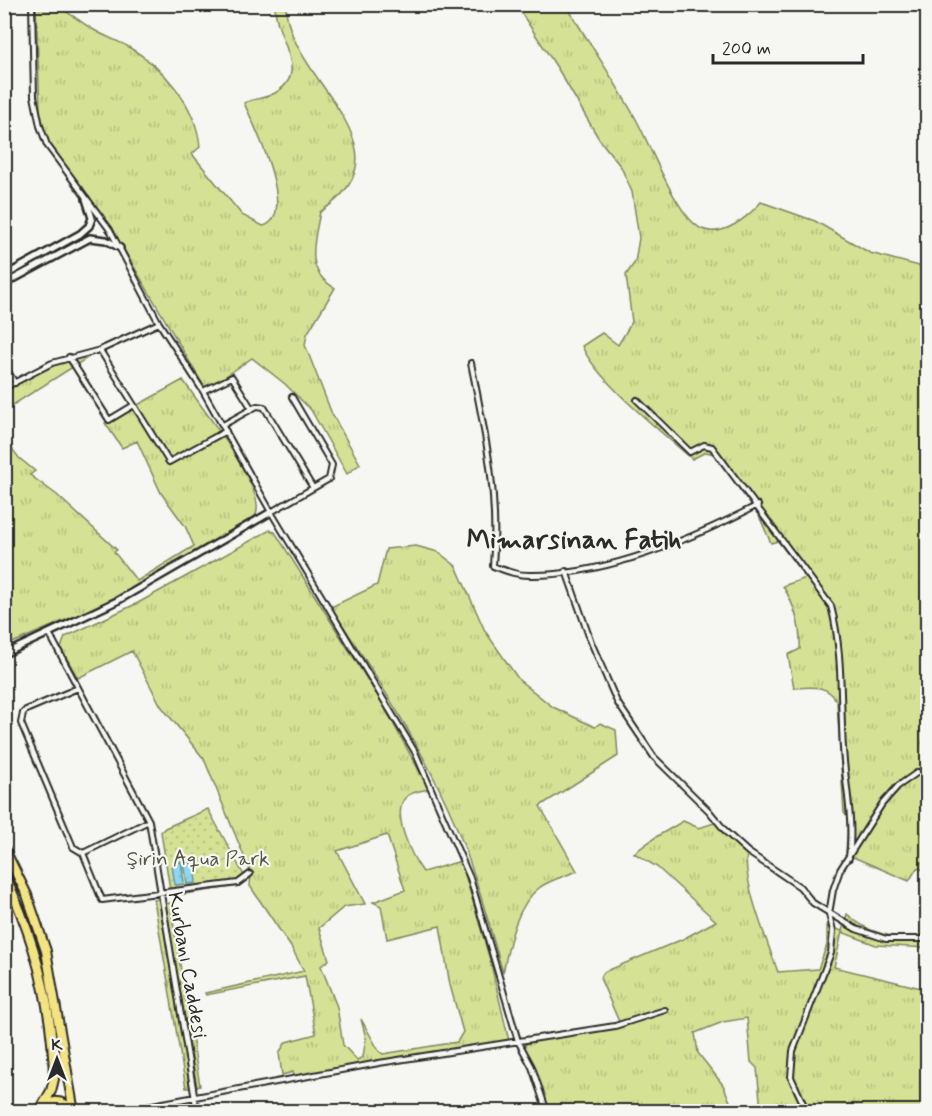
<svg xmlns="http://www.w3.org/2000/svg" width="932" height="1116" font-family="Mynerve,sans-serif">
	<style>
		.grass { fill: url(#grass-tufts); stroke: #808660; stroke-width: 1.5; fill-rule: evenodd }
		.park { fill: url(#park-dots); stroke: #808660; stroke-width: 1.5 }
		.water { fill: url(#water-ripples); stroke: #6792a1; stroke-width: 1.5 }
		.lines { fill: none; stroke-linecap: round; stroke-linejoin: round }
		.street-casing { stroke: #2b2b2b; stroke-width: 8 }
		.secondary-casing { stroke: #2b2b2b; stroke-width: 10 }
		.highway-casing { stroke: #2b2b2b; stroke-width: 12 }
		.street { stroke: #f6f6f2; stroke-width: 4 }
		.secondary { stroke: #f6f6f2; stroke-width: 5 }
		.highway { stroke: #f4e382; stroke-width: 8 }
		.labels { text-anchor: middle; stroke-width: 4.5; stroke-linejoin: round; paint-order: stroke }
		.park-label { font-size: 21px; fill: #565845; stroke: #f6f6f2 }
		.street-label { font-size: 21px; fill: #2b2b2b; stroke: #f6f6f2 }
		.district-label { font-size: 27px; font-weight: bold; fill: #2b2b2b; stroke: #f6f6f2 }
	</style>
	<defs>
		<pattern id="grass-tufts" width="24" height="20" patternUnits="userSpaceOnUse" patternTransform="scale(1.5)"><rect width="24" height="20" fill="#d5e194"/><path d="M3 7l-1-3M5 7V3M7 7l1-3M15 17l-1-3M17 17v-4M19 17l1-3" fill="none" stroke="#b7c180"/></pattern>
		<pattern id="park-dots" width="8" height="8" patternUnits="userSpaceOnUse" patternTransform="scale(1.5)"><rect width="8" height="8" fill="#d5e194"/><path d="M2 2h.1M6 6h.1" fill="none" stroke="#b7c180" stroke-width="1.8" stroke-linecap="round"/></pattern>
		<pattern id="water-ripples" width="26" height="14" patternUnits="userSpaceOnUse" patternTransform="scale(1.5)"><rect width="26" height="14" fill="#8fd7f0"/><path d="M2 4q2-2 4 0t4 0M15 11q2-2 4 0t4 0" fill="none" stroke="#7cb9ce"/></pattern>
	</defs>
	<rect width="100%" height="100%" fill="#f6f6f2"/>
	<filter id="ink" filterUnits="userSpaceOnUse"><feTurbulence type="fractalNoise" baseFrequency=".0167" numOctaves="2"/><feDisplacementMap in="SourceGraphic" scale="12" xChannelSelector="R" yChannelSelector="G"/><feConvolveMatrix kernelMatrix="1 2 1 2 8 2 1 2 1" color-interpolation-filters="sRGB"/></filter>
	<g filter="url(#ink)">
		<path class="grass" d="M36,5C65,4 71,17 94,30C104,36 116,40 127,46C163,67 196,104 200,147L192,154L242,215L263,226C299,217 254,124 244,103C254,98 265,99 275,93C312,72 274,38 275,5H286C285,78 420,148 320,212C315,240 303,271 335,288L307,334L305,345L332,414L360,464L347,474L311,410L285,384L252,358L206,390L116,236L47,140L40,111Z
			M516,5H566C589,43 615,81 637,121C650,145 678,219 702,229C723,238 748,217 761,202L815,221L870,253L927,268L928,871L917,868L909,881L846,854L848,817L844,813L837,702C828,684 812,687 794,688L788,655L800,649C801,626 795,606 783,586L806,578L778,541L771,543L759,516L714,454L706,452L692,459C663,433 596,380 582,346L602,333L618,345L632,322L626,275L635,262L639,238L632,192L621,167L599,139L558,69Z
			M73,358H87L5,410V391L44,367Z
			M183,380C203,410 252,470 257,504C258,511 256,516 252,522L120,597L5,646L4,438L19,458L35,471L30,475L57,495L117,550L114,552L137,581L194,546L185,526L161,493L137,441L122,448L105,423Z
			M270,530L275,532L382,703L429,789C421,791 412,791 406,797C390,813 412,857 423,872L461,861L490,960L509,1041L349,1066L294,1078L293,1072L282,1075L279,1053L286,1042L316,1034L305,976L206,995L205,993L304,971L291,947L250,886L251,873L204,759L161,706L132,651L78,678L61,648L65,637L138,603ZM387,835L405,890L373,902L381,906L387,939L440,926L450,985L463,1032L457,1042L383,1054L379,1051L361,1019L366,1038L363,1057L357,1060L343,1045L337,1007L321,966L329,960L319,928L344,907L365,904L337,851Z
			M416,546L438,552L456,566L485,631L519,680L553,707L595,727L600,723L616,730L618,756L540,806L577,871C566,876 549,880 539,888C515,907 509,945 503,973C488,922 475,870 454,821C423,748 374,673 331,607L377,585L386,549Z
			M683,821L699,828L720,821L748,851C739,874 769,946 778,972L818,969L827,945V926L842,931L847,914C870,935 892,938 921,937L927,916V948L876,945L842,932L834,967L925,989L927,974V1111H759L761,1110L757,1068L751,1062L747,1018L723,1022L695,1033L698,1053L723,1085L734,1111H548L522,1046L548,1034L620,1024L600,978L604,972L683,939L716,921L657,867L634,853L656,837Z
			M159,899L190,1088H186L154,900Z
			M170,903L200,1086L197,1087L165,904Z"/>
		<path class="park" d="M208,809L246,879L239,886L171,896L161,832L165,828Z"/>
		<path class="water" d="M181,861L184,884L175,885L172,866Z
			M184,861L194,864L196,883L187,884Z"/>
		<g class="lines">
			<defs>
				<path id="street" d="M32,4L34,96L40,126L47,145L110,230L159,323L203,391L271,512L415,752L470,878L518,1041L532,1067L547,1112
					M100,350L169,462L226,431
					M69,357L109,420L134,405
					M471,363C485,433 499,493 493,566C506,571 519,576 533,575C606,575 694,538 758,505
					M4,365L15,383
					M4,388L52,363L100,350L159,323
					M203,391L232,377L252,409
					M637,400L690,452L704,445L712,447L831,606C843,652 840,700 843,748C845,785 854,820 849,858
					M223,425L257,406L264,407L313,488
					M271,512L329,479L332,465L292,397
					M566,571L591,642L617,702L654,757L709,811L727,833L748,852L800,887L813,903L856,929L886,939H928
					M49,633L149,821L197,1112
					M78,688L26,710L23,713L21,723L73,847L83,853
					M149,821L83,853L102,900L238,883L250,874
					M114,1112L379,1063L615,1026L665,1010
					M807,1112L791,1077L793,1051L831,953L833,931L829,914L833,890L840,870L882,804L898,786L918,772"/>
				<path id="secondary" d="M4,276L80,234L89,226L92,218L86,199
					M4,284L90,238L106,240L120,248
					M4,654L117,601L271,512"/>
				<path id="highway" d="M4,848L27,895L46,951L74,1112
					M4,874C34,937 53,1008 54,1079L51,1091L43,1105
					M37,1112C47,1099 63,1098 73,1112"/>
			</defs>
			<use href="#street" class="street-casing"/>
			<use href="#secondary" class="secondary-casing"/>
			<use href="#highway" class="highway-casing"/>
			<use href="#street" class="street"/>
			<use href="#secondary" class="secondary"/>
			<use href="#highway" class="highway"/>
		</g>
	</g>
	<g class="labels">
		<g class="park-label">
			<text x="198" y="865">Şirin Aqua Park</text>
		</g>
		<g class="street-label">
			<text transform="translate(188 965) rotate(80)" y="7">Kurbanı Caddesi</text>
		</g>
		<g class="district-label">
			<text x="574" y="548">Mimarsinan Fatih</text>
		</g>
	</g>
	<rect width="932" height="1116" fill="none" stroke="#f6f6f2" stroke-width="24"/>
	<rect x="12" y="12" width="908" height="1092" fill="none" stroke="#2b2b2b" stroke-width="2" filter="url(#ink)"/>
	<g transform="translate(57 1059)" stroke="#f6f6f2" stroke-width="4.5" paint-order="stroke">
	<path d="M0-4.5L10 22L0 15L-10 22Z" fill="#2b2b2b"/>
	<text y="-9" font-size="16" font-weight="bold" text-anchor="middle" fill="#2b2b2b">K</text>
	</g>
	<path d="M713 54v9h150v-9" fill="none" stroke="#2b2b2b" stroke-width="3"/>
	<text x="722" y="54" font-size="18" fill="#2b2b2b" stroke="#f6f6f2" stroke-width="4.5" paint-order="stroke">200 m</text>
</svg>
